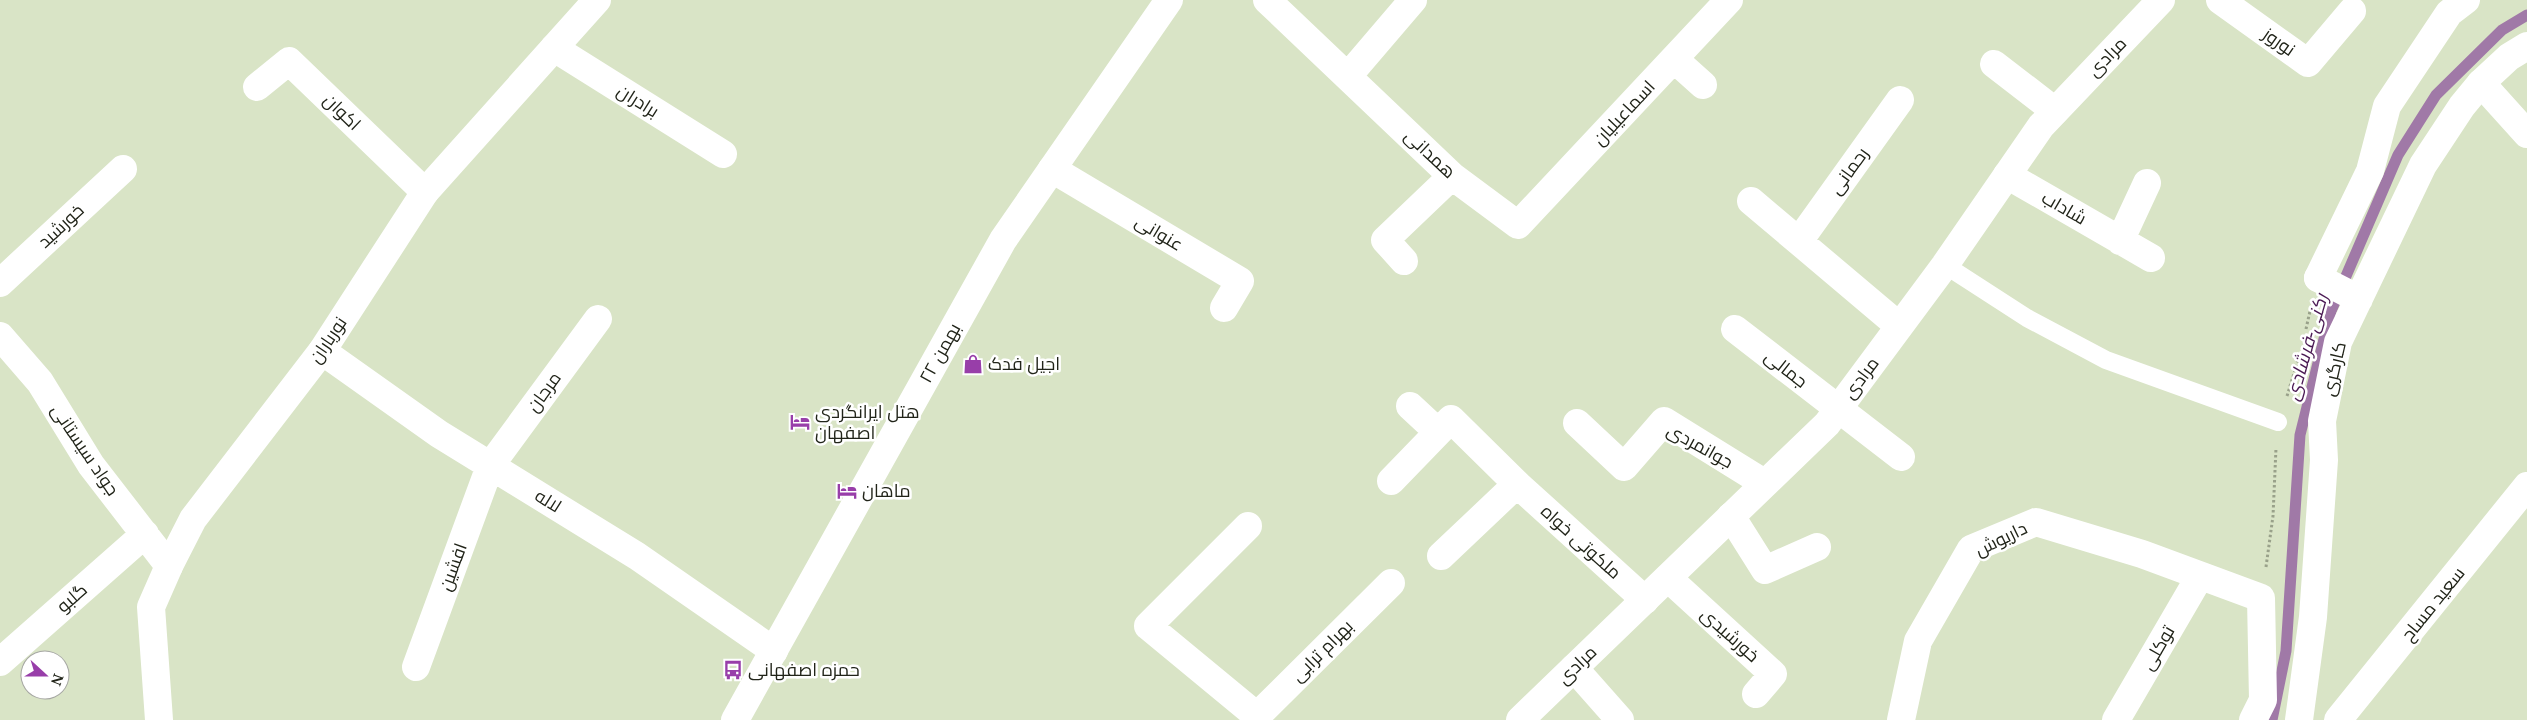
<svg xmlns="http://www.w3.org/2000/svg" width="2527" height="720" font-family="'Noto Serif',Cairo,serif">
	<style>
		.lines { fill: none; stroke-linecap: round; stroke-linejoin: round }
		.stream { stroke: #a079a7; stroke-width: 11 }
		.path { stroke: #99a18a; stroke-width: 3; stroke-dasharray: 2.5 2.5; stroke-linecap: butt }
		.service { stroke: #fff; stroke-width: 18 }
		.minor { stroke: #fff; stroke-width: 28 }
		.tertiary { stroke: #fff; stroke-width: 28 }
		.secondary { stroke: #fff; stroke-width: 28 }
		.labels { text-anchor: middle; stroke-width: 5; stroke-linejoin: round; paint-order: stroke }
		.street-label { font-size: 18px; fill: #212419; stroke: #fff }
		.poi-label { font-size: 18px; fill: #212419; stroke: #fff; text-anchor: start }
		.water-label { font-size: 19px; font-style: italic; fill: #491852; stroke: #fff }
	</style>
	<rect width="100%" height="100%" fill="#d9e4c6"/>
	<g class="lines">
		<path class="stream" d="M2272,720L2286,651L2300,435L2331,311L2398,155L2436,95L2502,30L2527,15"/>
		<path class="path" d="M2306,329L2310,311
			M2287,396L2299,357
			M2266,567L2273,516L2276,448"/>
		<path class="service" d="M1945,265L2027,318L2106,360L2278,422"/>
		<path class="minor" d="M1267,0L1452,176L1518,225L1729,0
			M2220,0L2308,63L2352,11
			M554,48L723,154
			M1674,59L1703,85
			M1994,64L2055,111
			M1348,76L1413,0
			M2481,83L2527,134
			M257,87L289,61L425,192
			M1052,169L1240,281L1224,308
			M2007,175L2151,258
			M1751,201L1899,326
			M1799,241L1900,100
			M2120,241L2147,183
			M1404,261L1385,240L1452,176
			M2318,278L2370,171L2387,106L2449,13L2466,0
			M0,283L123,169
			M1735,329L1901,457
			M0,336L40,382L91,465L169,566
			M322,351L439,434L637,556L774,651
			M1410,406L1438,432
			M1577,423L1624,467L1664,421L1764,483
			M1391,481L1451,419L1517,484L1645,600
			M1731,516L1765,570L1817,547
			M1248,526L1148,626L1257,716
			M1441,556L1517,484
			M1668,578L1773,674L1756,694
			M0,662L145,534
			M416,667L490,466L598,319
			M1574,668L1620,720
			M1253,720L1391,583
			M1901,720L1918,641L1971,549L2036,522L2142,554L2261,598L2263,700L2253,720
			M2116,720L2200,576
			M2338,720L2527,486"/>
		<path class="tertiary" d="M2318,278L2359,299
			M159,720L151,607L169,566L193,519L322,351L425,192L597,0
			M1520,720L1827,424L1945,265L2041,126L2161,0
			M2299,720L2313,617L2324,460L2322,421L2338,342L2423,165L2462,106L2481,83L2509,57L2527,46"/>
		<path class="secondary" d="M735,720L1003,240L1169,0"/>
	</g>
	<defs>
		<symbol id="shop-bare" viewBox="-9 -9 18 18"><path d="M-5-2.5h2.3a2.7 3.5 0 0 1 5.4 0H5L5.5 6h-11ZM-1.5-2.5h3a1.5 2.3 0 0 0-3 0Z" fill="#983ea9" stroke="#fff" stroke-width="2.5" paint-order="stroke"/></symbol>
		<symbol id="hotel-bare" viewBox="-9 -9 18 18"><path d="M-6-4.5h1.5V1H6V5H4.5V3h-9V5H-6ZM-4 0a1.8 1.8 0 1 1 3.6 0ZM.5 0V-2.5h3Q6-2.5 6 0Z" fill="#983ea9" stroke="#fff" stroke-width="2.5" paint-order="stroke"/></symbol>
		<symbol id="bus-bare" viewBox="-9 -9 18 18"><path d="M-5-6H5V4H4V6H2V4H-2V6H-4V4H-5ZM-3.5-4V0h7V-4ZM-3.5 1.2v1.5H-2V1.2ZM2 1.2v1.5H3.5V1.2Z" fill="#983ea9" stroke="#fff" stroke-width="2.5" paint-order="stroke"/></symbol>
	</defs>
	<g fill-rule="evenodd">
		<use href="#shop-bare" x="959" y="350" width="28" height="28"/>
		<use href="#hotel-bare" x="786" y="408" width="28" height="28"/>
		<use href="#hotel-bare" x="833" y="477" width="28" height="28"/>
		<use href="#bus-bare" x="719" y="656" width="28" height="28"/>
	</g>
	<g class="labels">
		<g class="street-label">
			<text transform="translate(2279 42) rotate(35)" y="6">نوروز</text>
			<text transform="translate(2107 57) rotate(-46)" y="6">مرادی</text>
			<text transform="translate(638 101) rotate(32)" y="6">برادران</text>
			<text transform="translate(342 112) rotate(44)" y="6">اکوان</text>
			<text transform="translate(1624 113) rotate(-47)" y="6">اسماعیلیان</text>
			<text transform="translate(1430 154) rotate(43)" y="6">همدانی</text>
			<text transform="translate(1849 171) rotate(-54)" y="6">رحمانی</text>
			<text transform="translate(2064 208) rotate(30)" y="6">شاداب</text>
			<text transform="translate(61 226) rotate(-43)" y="6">خورشید</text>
			<text transform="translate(1159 233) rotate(31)" y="6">عنوانی</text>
			<text transform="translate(328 340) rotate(-56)" y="6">نورباران</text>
			<text transform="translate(940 353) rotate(-61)" y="6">۲۲ بهمن</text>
			<text transform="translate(1786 369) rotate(38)" y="6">جمالی</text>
			<text transform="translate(2334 369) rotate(-77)" y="6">کارگری</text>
			<text transform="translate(1861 378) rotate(-53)" y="6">مرادی</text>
			<text transform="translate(544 392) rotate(-54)" y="6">مرجان</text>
			<text transform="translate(1700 446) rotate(29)" y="6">جوانمردی</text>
			<text transform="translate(85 450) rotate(56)" y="6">جواد سیستانی</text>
			<text transform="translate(548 501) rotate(32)" y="6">لاله</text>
			<text transform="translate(2001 539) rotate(-26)" y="6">داریوش</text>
			<text transform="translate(1581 542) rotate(42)" y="6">ملکوتی خواه</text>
			<text transform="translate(453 567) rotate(-70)" y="6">افشین</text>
			<text transform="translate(72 598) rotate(-41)" y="6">گلبو</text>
			<text transform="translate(2433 604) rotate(-51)" y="6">سعید مساح</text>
			<text transform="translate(1730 635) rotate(42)" y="6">خورشیدی</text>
			<text transform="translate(2158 648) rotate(-60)" y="6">توکلی</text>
			<text transform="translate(1322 651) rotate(-45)" y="6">بهرام ترابی</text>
			<text transform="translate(1577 665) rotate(-44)" y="6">مرادی</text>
		</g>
		<g class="poi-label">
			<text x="988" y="370">اجیل فدک</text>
			<text x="815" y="418">هتل ایرانگردی<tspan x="815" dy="21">اصفهان</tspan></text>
			<text x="862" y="497">ماهان</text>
			<text x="748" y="676">حمزه اصفهانی</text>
		</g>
		<g class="water-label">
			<text transform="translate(2306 347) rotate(-74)" y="7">رکنی-فرشادی</text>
		</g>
	</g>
	<g transform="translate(45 675) rotate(111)"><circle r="24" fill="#ffffff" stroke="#a6a7a3"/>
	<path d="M0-4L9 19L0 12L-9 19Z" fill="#983ea9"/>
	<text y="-8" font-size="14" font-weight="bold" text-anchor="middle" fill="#212419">N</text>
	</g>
</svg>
